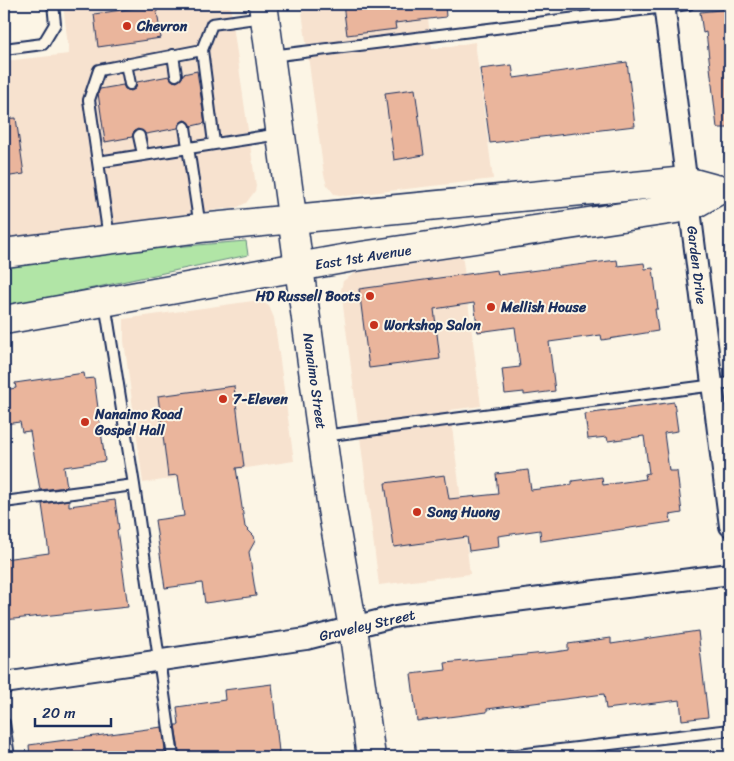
<svg xmlns="http://www.w3.org/2000/svg" width="734" height="761" font-family="Sriracha,sans-serif">
	<style>
		.built { fill: #f7e2cf }
		.green { fill: #b1e5a6; stroke: #668a82 }
		.building { fill: #eab59c; stroke: #1b2f5e }
		.lines { fill: none; stroke-linecap: round; stroke-linejoin: round }
		.service-casing { stroke: #1b2f5e; stroke-width: 14 }
		.minor-casing { stroke: #1b2f5e; stroke-width: 24 }
		.secondary-casing { stroke: #1b2f5e; stroke-width: 31 }
		.service { stroke: #fcf5e5; stroke-width: 10 }
		.minor { stroke: #fcf5e5; stroke-width: 20 }
		.secondary { stroke: #fcf5e5; stroke-width: 28 }
		.poi-dot { fill: #c8321e; stroke: #fcf5e5; stroke-width: 2 }
		.labels { text-anchor: middle; stroke-width: 4; stroke-linejoin: round; paint-order: stroke }
		.poi-label { font-size: 14px; font-weight: bold; fill: #1b2f5e; stroke: #fcf5e5; text-anchor: start }
		.street-label { font-size: 14px; fill: #1b2f5e; stroke: #fcf5e5 }
	</style>
	<rect width="100%" height="100%" fill="#fcf5e5"/>
	<filter id="ink" filterUnits="userSpaceOnUse"><feTurbulence type="fractalNoise" baseFrequency=".02" numOctaves="2"/><feDisplacementMap in="SourceGraphic" scale="10" xChannelSelector="R" yChannelSelector="G"/><feConvolveMatrix kernelMatrix="1 2 1 2 8 2 1 2 1" color-interpolation-filters="sRGB"/></filter>
	<g filter="url(#ink)">
		<path class="built" d="M63,4H230L256,186L255,191L246,203L238,207L4,239V61L69,54Z
			M301,4H426L432,49L475,42L493,179L345,196L334,194L327,185L324,175Z
			M462,253L481,406L450,410L470,574L379,585L341,290L343,281L358,271Z
			M253,301H261L269,306L274,318L294,461L143,483L124,341V319Z"/>
		<path class="green" d="M246,241L248,255L4,307V267L101,253Z"/>
		<path class="building" d="M343,4H445L446,17L395,23L396,29L347,35Z
			M156,5L161,38L98,47L94,14Z
			M730,9V128H717L706,32L703,33L700,12Z
			M627,62L635,126L490,143L480,69L512,65L514,78Z
			M197,71L205,123L192,126L188,121L184,120L179,124L178,128L146,134L138,129L134,131L132,137L105,142L98,93L100,89L123,85L125,89L131,91L135,89L137,82L169,76L173,81L177,82L182,78L183,74Z
			M415,89L424,155L394,160L385,93Z
			M16,118L24,174L4,177V119Z
			M617,260L618,266L644,263L645,269L653,268L658,309H655L658,331L602,340L601,335L549,342L555,391L524,395V392L505,394L502,369L520,367L515,327L478,332L474,303L434,309L440,359L369,368L359,289L497,270L498,275Z
			M84,373L85,379L94,378L105,461L64,467L67,487L40,490L30,431L22,432L20,422L4,424V390L16,388L15,383Z
			M234,386L244,467L236,468L245,527L254,536L255,541L249,552L256,596L205,603L202,583L165,588L155,520L184,516L178,475L168,476L158,396Z
			M674,402L678,431L664,433L669,471H677L682,513L670,515L671,522L541,541L540,530L498,536L499,547L469,551L467,537L394,547L385,483L445,475L449,499L498,494L496,474L528,470L531,490L572,485V481L602,477L603,485L646,479L645,474L649,473L644,436L608,441L607,437L588,439L585,414Z
			M69,500V506L115,500L119,529L117,530L128,607L4,620V559L49,553L42,504Z
			M698,631L708,717L682,720L680,700L606,709L604,694L487,709V712L417,721L411,674L446,670L445,663L555,652L568,650V644L611,638V644Z
			M272,684L279,752L241,757H180L175,725H179L177,707L225,700L224,690Z
			M162,727L166,757H30L29,745Z"/>
		<g class="lines">
			<defs>
				<path id="service" d="M4,49L43,44L55,24L53,4
					M202,50L214,143
					M173,55L176,75
					M271,56L689,4
					M126,64L130,84
					M185,127L200,227
					M139,136L143,154
					M98,162L280,134
					M109,238L89,100L99,70L202,50L212,24L263,17
					M105,303L134,485L173,757
					M323,436L730,383
					M4,502L134,485
					M4,723L9,757
					M500,757L730,730"/>
				<path id="minor" d="M664,4L730,526
					M4,683L306,639L397,616L730,574"/>
				<path id="secondary" d="M263,4L332,509L353,628L371,757
					M4,253L200,228L686,181L719,190
					M4,320L348,258L689,207L719,190L730,189"/>
			</defs>
			<use href="#service" class="service-casing"/>
			<use href="#minor" class="minor-casing"/>
			<use href="#secondary" class="secondary-casing"/>
			<use href="#service" class="service"/>
			<use href="#minor" class="minor"/>
			<use href="#secondary" class="secondary"/>
		</g>
	</g>
	<g class="poi-dot">
		<circle cx="127" cy="26" r="5"/>
		<circle cx="370" cy="296" r="5"/>
		<circle cx="491" cy="307" r="5"/>
		<circle cx="374" cy="325" r="5"/>
		<circle cx="223" cy="399" r="5"/>
		<circle cx="85" cy="422" r="5"/>
		<circle cx="417" cy="512" r="5"/>
	</g>
	<g class="labels">
		<g class="poi-label">
			<text x="137" y="31">Chevron</text>
			<text x="360" y="301" text-anchor="end">HD Russell Boots</text>
			<text x="501" y="312">Mellish House</text>
			<text x="384" y="330">Workshop Salon</text>
			<text x="233" y="404">7-Eleven</text>
			<text x="95" y="419">Nanaimo Road<tspan x="95" dy="16">Gospel Hall</tspan></text>
			<text x="427" y="517">Song Huong</text>
		</g>
		<g class="street-label">
			<text transform="translate(363 257) rotate(-9)" y="5">East 1st Avenue</text>
			<text transform="translate(697 265) rotate(83)" y="5">Garden Drive</text>
			<text transform="translate(315 381) rotate(82)" y="5">Nanaimo Street</text>
			<text transform="translate(367 625) rotate(-13)" y="5">Graveley Street</text>
		</g>
	</g>
	<rect width="734" height="761" fill="none" stroke="#fcf5e5" stroke-width="20"/>
	<rect x="10" y="10" width="714" height="741" fill="none" stroke="#1b2f5e" stroke-width="2" filter="url(#ink)"/>
	<path d="M35 718v8h76v-8" fill="none" stroke="#1b2f5e" stroke-width="2.5"/>
	<text x="42" y="718" font-size="15" fill="#1b2f5e" stroke="#fcf5e5" stroke-width="4" paint-order="stroke">20 m</text>
</svg>
